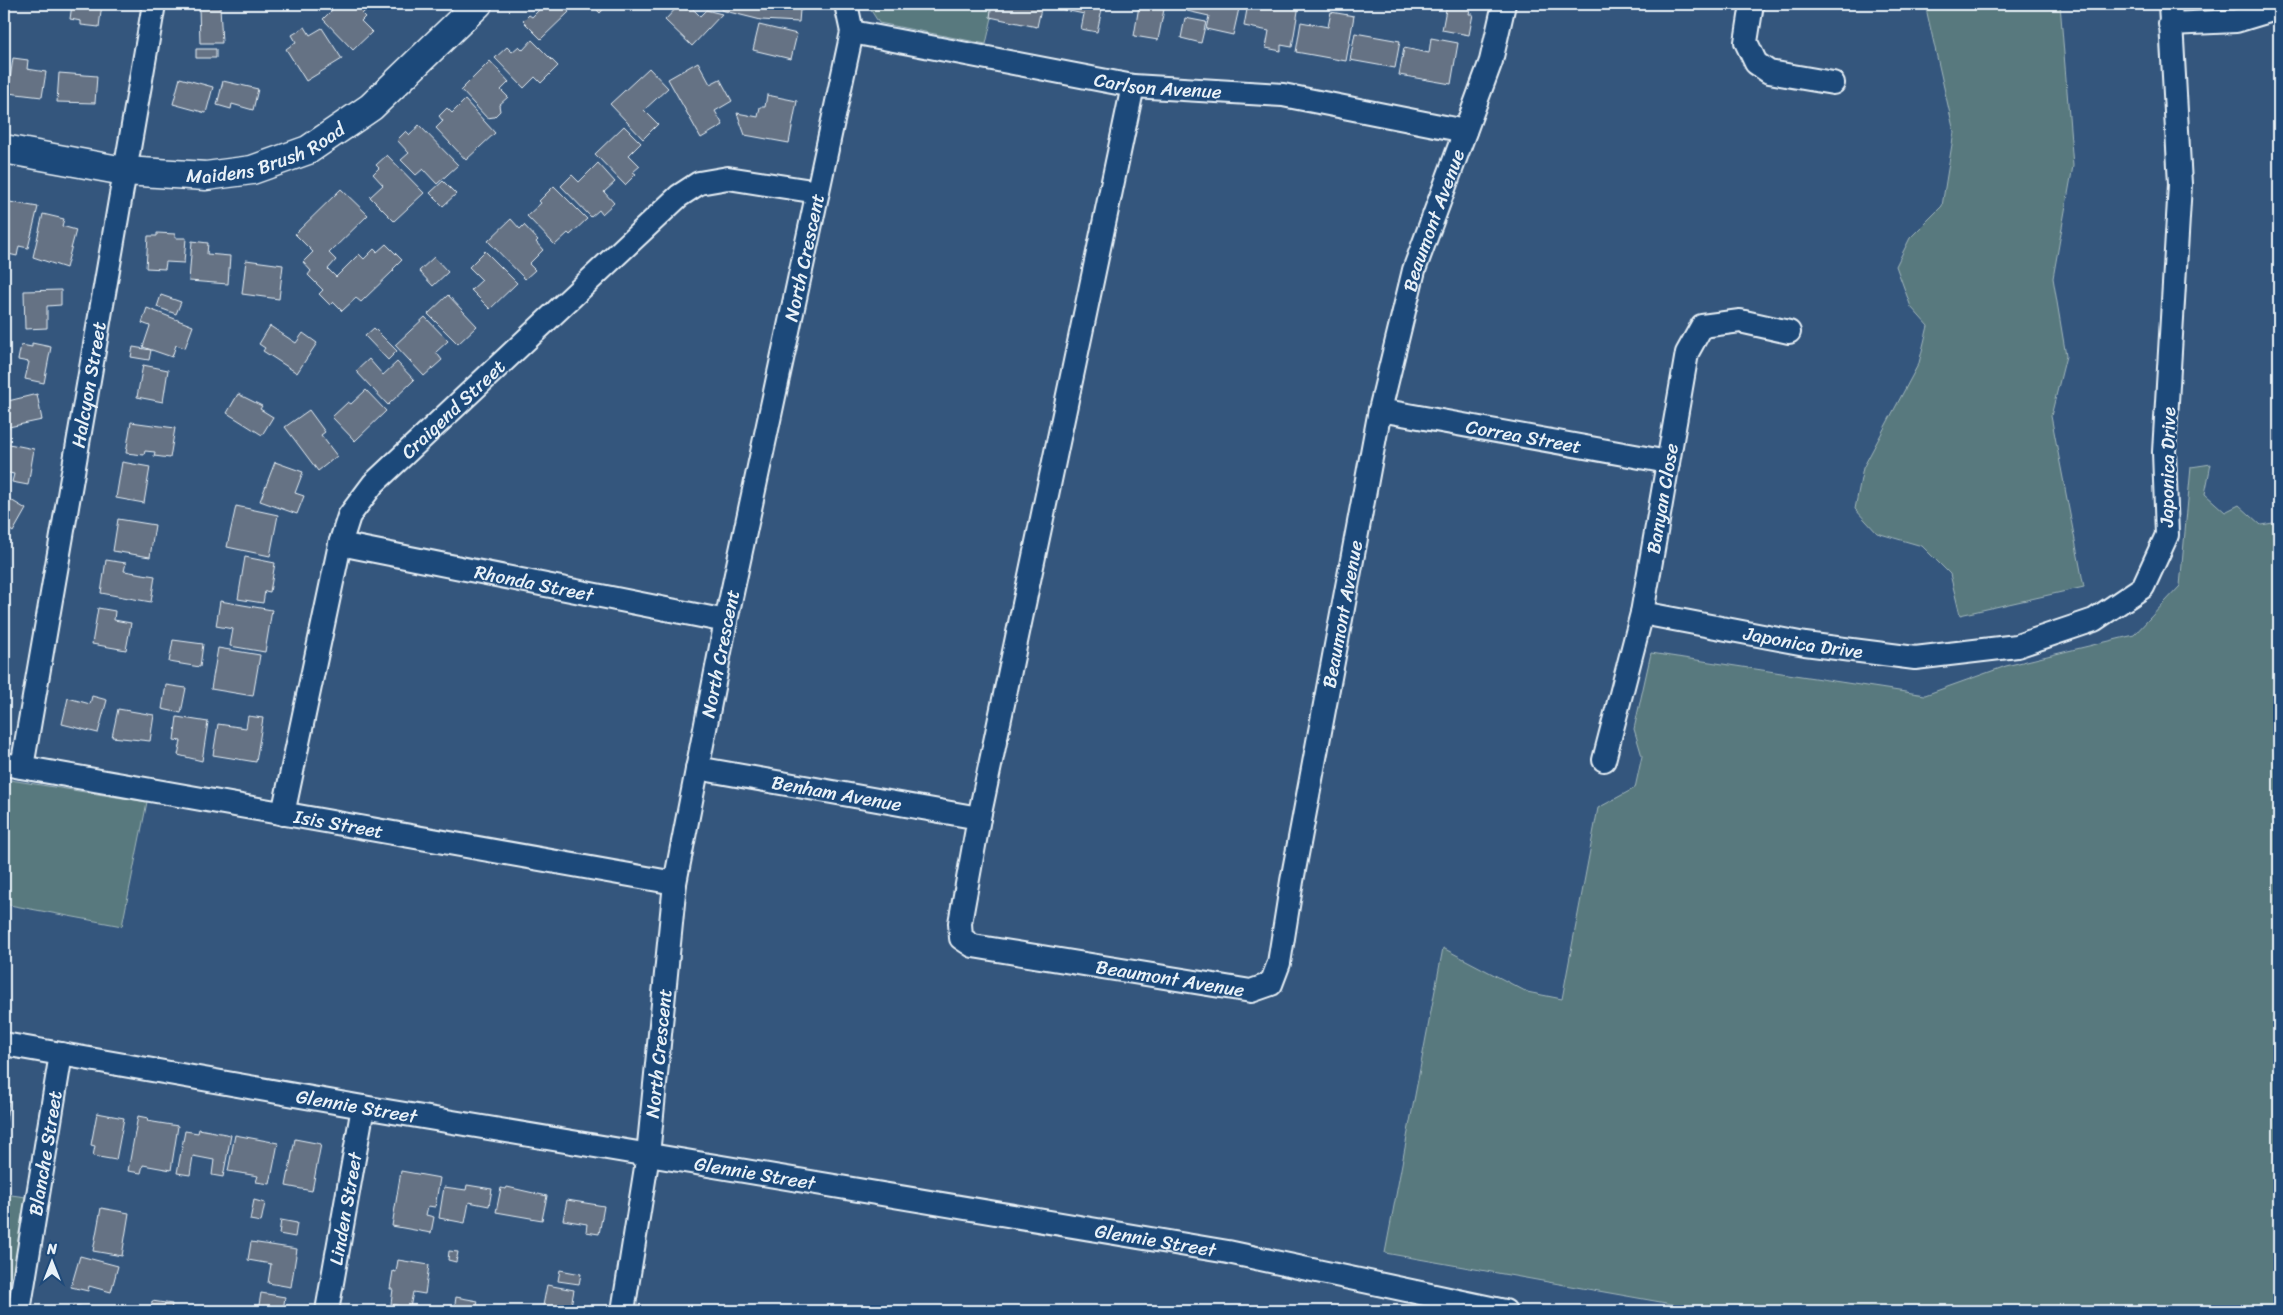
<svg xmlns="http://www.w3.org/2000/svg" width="2283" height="1315" font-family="Sriracha,sans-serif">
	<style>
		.green { fill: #58797e; stroke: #a0b5bb }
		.building { fill: #657284; stroke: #e8f1f8 }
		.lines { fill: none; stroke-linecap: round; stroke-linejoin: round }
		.minor-casing { stroke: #e8f1f8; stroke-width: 26 }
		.tertiary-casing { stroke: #e8f1f8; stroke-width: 31 }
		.minor { stroke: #1f4a7a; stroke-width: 22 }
		.tertiary { stroke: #1f4a7a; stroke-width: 28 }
		.labels { text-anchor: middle; stroke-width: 5; stroke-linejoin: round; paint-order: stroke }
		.street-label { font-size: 19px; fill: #e8f1f8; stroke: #1f4a7a }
	</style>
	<rect width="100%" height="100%" fill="#34567d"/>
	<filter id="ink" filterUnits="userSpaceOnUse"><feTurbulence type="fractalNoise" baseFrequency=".02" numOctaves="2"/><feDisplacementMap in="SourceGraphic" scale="10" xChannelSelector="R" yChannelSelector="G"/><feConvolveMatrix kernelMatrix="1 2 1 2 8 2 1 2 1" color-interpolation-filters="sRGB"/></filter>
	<g filter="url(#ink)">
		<path class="green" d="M867,4H995L986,44L879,23Z
			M1925,4H2060L2073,166L2053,278L2066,356L2051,416L2084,587L1960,615L1950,574L1922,546L1877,533L1855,509L1863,468L1919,363L1928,326L1911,307L1896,266L1910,238L1942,206L1954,132Z
			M2211,464L2205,494L2225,512L2239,505L2261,525L2273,523L2279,528V1311H1711L1385,1253L1443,948L1527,992L1562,999L1598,808L1635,788L1642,756L1634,729L1651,653L1925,695L2006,666L2134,635L2180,586L2191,467Z
			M4,779L147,802L122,926L4,904Z
			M4,1194L26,1197L7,1311H4Z"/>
		<path class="building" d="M85,4H102L99,27L81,25V21L70,19L72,5L85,6Z
			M338,4H366L369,7L362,14L365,17L361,21L372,32L353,50L323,19Z
			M545,4H561L569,12L541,39L523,21L529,15L532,17Z
			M591,4H617L611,9L607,5L600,13Z
			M680,4L686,10L690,6L700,16L706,10L722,14L692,46L665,20Z
			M722,4H803V10H800L799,22L761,20L721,10Z
			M992,4H1042L1037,27L990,17Z
			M1056,4H1103L1097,32L1081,29L1084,14L1055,8Z
			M1129,4H1165L1158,40L1134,36L1139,6Z
			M1188,4H1240L1233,35L1206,29L1209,16L1187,11Z
			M1248,4L1299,5L1292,47L1281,45V51L1266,48L1269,31L1244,26Z
			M1447,4H1471L1469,14H1473L1469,35L1442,30Z
			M199,7H220L222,43H200Z
			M1331,12L1354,16L1346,61L1296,52L1301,22L1328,27Z
			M1185,18L1206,22L1201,43L1181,38Z
			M759,25L797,34L791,59L753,50Z
			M305,27L310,35L322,28L342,59L306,81L286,49L296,42L292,35Z
			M1355,33L1400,41L1395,68L1350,60Z
			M1431,38L1458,43L1451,84L1399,75L1404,48L1429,53Z
			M532,40L558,66L541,83L535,77L524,88L495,58L507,47L512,52L519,46L523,50Z
			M196,49H216V58H196Z
			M13,58L28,60L27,69L46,72L42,97L8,93Z
			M490,61L509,82L501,90L508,97L499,105L500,111L494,117L487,118L461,90Z
			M698,62L710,84L720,79L732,101L715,111L723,125L701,138L668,79Z
			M649,68L668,88L644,110L658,124L643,139L610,104Z
			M59,73L97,76L95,103L57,102Z
			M180,78L213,87L206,113L173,104Z
			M223,81L258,89L253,110L232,104L231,109L217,105Z
			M767,95L797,101L789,143L745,135L737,113L758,117L760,107H765Z
			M465,100L495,133L466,160L436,128L443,121L439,116L447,108L452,113Z
			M419,125L458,165L437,184L423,169L416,175L401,160L409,153L397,140L406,131L410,135Z
			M624,126L641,143L629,155L640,166L633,172L636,174L625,185L595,154Z
			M387,155L424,193L394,221L370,197L383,185L373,174L379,168L376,165Z
			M598,163L615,182L604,192L614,203L602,214L599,210L591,217L561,186L572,175L579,182Z
			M443,181L456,194L443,206L430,193Z
			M554,186L587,219L570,235L568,233L555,245L527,216L541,203L539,201Z
			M341,189L368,215L329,253L336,260L328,269L336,277L359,254L364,259L374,249L377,252L386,244L402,260L393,269L394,270L361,302L356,298L342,311L333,302L330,305L319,294L323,290L308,275L311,271L303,262L313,252L295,234Z
			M4,201L38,207L28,248L19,246L17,256L4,253Z
			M43,214L64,219L62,226L76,230L66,268L33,257Z
			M511,219L520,229L524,225L538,240L536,242L543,250L529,264L535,270L525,279L488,241Z
			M157,233L175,234V238H186L184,263L166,262L165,269L146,268L148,236H157Z
			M192,241L208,243L207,254L230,256L228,284L189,281Z
			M485,251L517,283L490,309L471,290L482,280L469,267Z
			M434,257L448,272L433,286L419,271Z
			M246,260L283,265L279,299L242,294Z
			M61,290V305L47,306V328L25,329L24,291Z
			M161,295L181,302L176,314L157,307Z
			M448,295L477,326L458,344L428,314Z
			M147,308L193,326L185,348L176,345L172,357L143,347L150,326L142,323Z
			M425,317L448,341L436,352L442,360L424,376L395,345Z
			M270,326L296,343L303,333L317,343L297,373L263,351L265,348L259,344Z
			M374,328L397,351L388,360L365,336Z
			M32,343L51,347L44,383L25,379L29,362L18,360L21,345L32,347Z
			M133,347L151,350L149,360L131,357Z
			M369,359L383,375L397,362L414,380L388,405L356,371Z
			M143,365L168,370L163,402L137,397Z
			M366,390L386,411L355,441L332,417L348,402L351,404Z
			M37,394L42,420L4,428V402Z
			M238,394L262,406L260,409L273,417L262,435L227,413Z
			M309,410L325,432L321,435L337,456L318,471L285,427Z
			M131,422L175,428L170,458L154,456L155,452L145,451L144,455L126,453Z
			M4,443L34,449L28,485L12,482L14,474L4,472Z
			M122,462L150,467L144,503L116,498Z
			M275,462L303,472L295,493L304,496L297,514L260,501Z
			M4,496L26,509L13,532L4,526Z
			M236,506L278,515L270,556L227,547Z
			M118,519L155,525L150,557L113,551Z
			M245,557L275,563L270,592L265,591L263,603L238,599Z
			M106,560L126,563L124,571L155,576L151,602L101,593Z
			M220,601L272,610L265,652L230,646L233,629L216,626Z
			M98,608L115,611L114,620L131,623L126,650L92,644Z
			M173,640L203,644L200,667L169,662Z
			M218,648L260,655L253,696L211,689Z
			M166,685L186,688L181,713L162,709Z
			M92,696L107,700L98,733L62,724L68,698L90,704Z
			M118,709L154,715L150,741L112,737Z
			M248,716L263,718L256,762L213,755L218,724L246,728Z
			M177,717L208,722L202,761L178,755L181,741L174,740Z
			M4,1094L10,1095L4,1132Z
			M97,1113L124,1118L116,1160L93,1156L95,1146L91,1145Z
			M138,1116L148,1118L147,1121L178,1126L171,1170L143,1165L141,1173L128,1171Z
			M199,1129L231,1135L223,1177L212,1175L214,1160L193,1156L190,1175L177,1173L185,1131L198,1133Z
			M235,1135L278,1143L270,1184L256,1182L258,1176L228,1171Z
			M295,1139L321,1144L312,1191L286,1186Z
			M401,1171L440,1178L435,1207L428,1206L426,1215L434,1217L431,1233L392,1226Z
			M467,1185L492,1189L489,1206L469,1202L465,1223L439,1218L444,1187L466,1190Z
			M507,1187L547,1196L542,1220L496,1212L501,1188L506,1189Z
			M254,1200L265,1203L261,1222L250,1220Z
			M567,1200L604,1206L599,1234L586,1232L587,1224L563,1220Z
			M101,1208L129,1213L122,1256L93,1251Z
			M281,1220L297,1223L295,1237L279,1234Z
			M251,1242L297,1249L291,1287L268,1283L271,1264L248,1260Z
			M449,1251L458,1252L456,1262L448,1260Z
			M80,1256L118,1266L111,1292L89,1286L88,1291L71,1287Z
			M398,1260L429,1265L425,1294L413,1292L410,1308L391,1304L393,1289H390L393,1271L396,1272Z
			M560,1270L581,1274L579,1284L558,1281Z
			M547,1285L574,1290L570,1311H542Z
			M261,1293L285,1297L283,1311H258Z
			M456,1297L478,1301L476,1311H454Z
			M152,1301L172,1304L171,1311H151Z
			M73,1305L108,1311H72Z"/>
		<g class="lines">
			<defs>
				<g id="minor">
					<path d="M1752,4L1746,42L1756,63L1769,72L1833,83"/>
					<path d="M2170,24L2236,21L2279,8"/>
					<path id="s1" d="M852,32L1133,86L1283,95L1465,131"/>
					<path id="s2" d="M1133,86L979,818L960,923L961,938L973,946L1251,991L1271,984L1279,963L1292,881L1380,410L1414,270L1491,61L1504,4"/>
					<path id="s3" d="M1380,410L1668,462"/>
					<path id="s4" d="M340,544L726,621"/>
					<path id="s5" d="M1642,613L1805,644L1915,658L2017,646L2094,620L2143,587L2167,535L2164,452L2180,184L2170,4"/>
					<path id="s6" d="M1604,760L1642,613L1687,353L1702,326L1740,321L1789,332"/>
					<path id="s7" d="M4,764L675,883"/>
					<path id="s8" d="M22,767L154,4"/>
					<path id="s9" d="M697,768L979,818"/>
					<path id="s10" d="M283,814L340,544L349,516L373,484L679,196L699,183L728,178L818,192"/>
					<path id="s11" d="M4,1044L363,1107L1228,1252L1505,1311"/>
					<path id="s12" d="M19,1311L61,1054"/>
					<path id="s13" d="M327,1311L363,1107"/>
					<path id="s14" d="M623,1311L648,1155L675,883L726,621L852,32L846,4"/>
				</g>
				<g id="tertiary">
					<path id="s15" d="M4,149L124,171L206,176L252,170L308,150L371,107L478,4"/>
				</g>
			</defs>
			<use href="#minor" class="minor-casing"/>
			<use href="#tertiary" class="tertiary-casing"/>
			<use href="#minor" class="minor"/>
			<use href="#tertiary" class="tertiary"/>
		</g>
	</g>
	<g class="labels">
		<g class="street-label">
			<text dy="7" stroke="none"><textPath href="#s1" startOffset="311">Carlson Avenue</textPath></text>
			<text dy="7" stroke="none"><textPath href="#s15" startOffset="268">Maidens Brush Road</textPath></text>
			<text dy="7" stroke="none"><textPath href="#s2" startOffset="1969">Beaumont Avenue</textPath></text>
			<text dy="7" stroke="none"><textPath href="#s14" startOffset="1070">North Crescent</textPath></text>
			<text dy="7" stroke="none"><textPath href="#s8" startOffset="388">Halcyon Street</textPath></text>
			<text dy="7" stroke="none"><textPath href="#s10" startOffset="455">Craigend Street</textPath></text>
			<text dy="7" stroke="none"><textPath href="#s3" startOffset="146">Correa Street</textPath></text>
			<text transform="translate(2167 467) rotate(-89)" y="7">Japonica Drive</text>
			<text dy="7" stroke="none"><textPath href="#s6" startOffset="268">Banyan Close</textPath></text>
			<text dy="7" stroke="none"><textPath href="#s4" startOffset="198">Rhonda Street</textPath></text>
			<text dy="7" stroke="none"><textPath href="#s2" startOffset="1564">Beaumont Avenue</textPath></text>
			<text dy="7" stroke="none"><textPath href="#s5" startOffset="164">Japonica Drive</textPath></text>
			<text dy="7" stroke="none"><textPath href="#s14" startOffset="665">North Crescent</textPath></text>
			<text dy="7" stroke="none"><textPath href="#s9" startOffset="142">Benham Avenue</textPath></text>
			<text dy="7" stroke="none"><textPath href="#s7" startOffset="340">Isis Street</textPath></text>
			<text dy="7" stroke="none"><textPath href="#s2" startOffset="1084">Beaumont Avenue</textPath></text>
			<text dy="7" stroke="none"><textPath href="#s14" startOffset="260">North Crescent</textPath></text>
			<text dy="7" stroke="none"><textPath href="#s11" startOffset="358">Glennie Street</textPath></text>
			<text dy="7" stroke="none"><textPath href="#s12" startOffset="160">Blanche Street</textPath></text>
			<text dy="7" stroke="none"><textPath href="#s11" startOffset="762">Glennie Street</textPath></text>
			<text dy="7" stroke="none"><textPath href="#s13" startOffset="104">Linden Street</textPath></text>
			<text dy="7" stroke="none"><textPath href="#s11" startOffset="1168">Glennie Street</textPath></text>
		</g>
	</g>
	<rect width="2283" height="1315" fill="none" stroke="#1f4a7a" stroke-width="20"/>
	<rect x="10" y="10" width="2263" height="1295" fill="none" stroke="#e8f1f8" stroke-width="2" filter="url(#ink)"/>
	<g transform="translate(52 1262)" stroke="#1f4a7a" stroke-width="4" paint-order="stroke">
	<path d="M0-4L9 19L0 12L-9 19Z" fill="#e8f1f8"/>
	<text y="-8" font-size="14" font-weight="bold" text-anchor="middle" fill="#e8f1f8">N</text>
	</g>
</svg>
